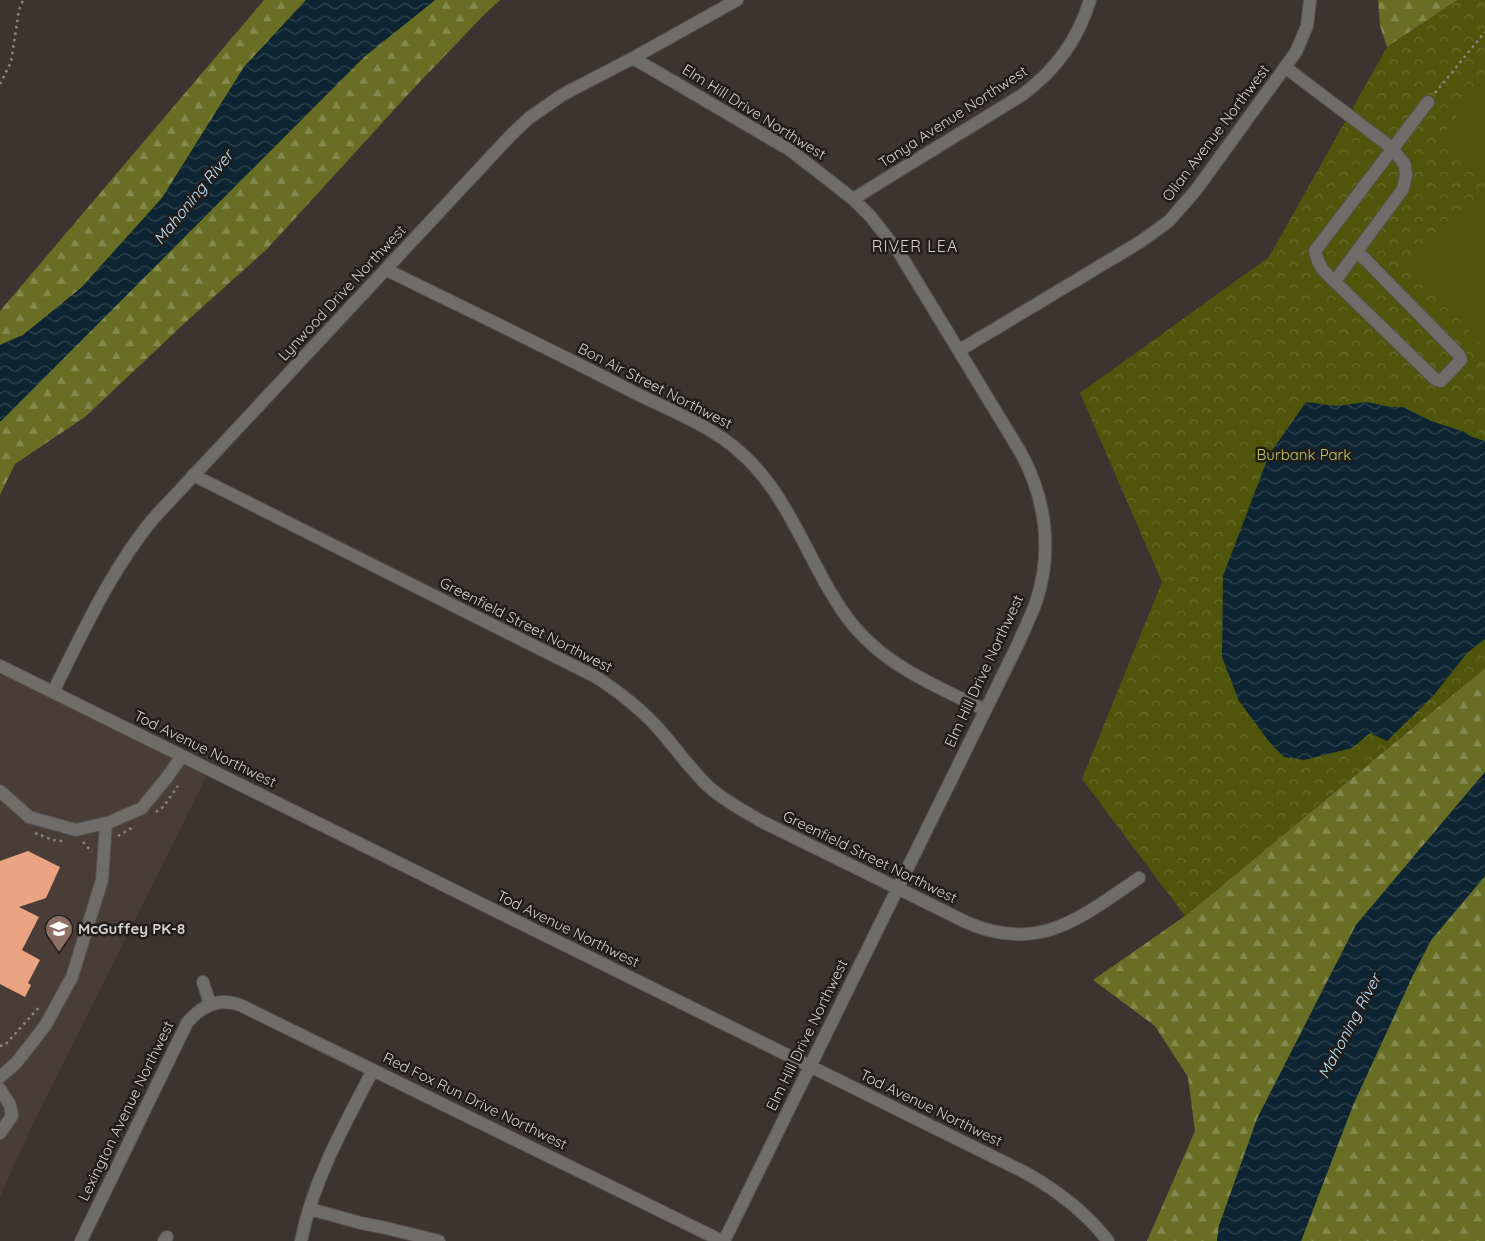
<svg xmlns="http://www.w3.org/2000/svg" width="1485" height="1241" font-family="Quicksand,sans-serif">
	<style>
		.built { fill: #4a3d37 }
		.forest { fill: url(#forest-firs) }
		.park { fill: url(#park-crowns) }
		.pitch { fill: #4f550a }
		.water { fill: url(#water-waves) }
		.building { fill: #eba482 }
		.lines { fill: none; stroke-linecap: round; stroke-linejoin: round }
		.minor-casing { stroke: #57504d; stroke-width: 14 }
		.path { stroke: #8b8683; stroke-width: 2.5; stroke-dasharray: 2.5 4; stroke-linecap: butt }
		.minor { stroke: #6e6d6a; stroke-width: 12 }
		.labels { text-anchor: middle; stroke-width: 5; stroke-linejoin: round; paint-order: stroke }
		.street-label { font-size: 15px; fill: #d4d0ce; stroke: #201d1b }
		.park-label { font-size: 15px; fill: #c0cb66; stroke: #201d1b }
		.poi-label { font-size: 15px; font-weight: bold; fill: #d4d0ce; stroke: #201d1b; text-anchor: start }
		.water-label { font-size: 16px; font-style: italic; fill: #bfe5fc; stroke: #201d1b }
		.neighbourhood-label { font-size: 16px; letter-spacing: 1px; fill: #d7cfcb; stroke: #201d1b }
	</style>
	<defs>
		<pattern id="forest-firs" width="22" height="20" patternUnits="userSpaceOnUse" patternTransform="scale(1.25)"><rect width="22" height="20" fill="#686f25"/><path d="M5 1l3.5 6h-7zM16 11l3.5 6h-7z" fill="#84894e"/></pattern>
		<pattern id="park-crowns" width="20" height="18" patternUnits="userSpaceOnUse" patternTransform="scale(1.25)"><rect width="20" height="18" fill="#4f550a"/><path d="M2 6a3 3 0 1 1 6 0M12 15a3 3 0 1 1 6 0" fill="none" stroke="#676c2c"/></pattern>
		<pattern id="water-waves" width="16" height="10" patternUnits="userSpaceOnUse" patternTransform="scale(1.25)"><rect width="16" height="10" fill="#0d2532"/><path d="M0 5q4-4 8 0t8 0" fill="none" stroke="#2f444e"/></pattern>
	</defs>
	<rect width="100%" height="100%" fill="#3b3431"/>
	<path class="built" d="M0,672L207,775L30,1130L0,1197Z"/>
	<path class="forest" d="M264,0H306L244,67L162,198L81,288L23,335L0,345V311Z
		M435,0H500L482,17L413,89L267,249L188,320L85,417L15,464L0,495V422L364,57Z
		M1378,0H1458L1387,47L1380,26Z
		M1485,668V772L1356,925L1257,1119L1219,1226L1217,1241H1147L1195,1131L1188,1077L1155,1026L1093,980L1185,916Z
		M1485,876V1241H1301L1353,1105L1413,975L1431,940Z"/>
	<path class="park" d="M1458,0H1485V668L1185,916L1082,779L1162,582L1080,393L1269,257L1387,47Z"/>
	<path class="pitch" d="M1485,78V170L1442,136Z
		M1485,193V350L1411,262Z"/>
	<path class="water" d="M306,0H435L364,57L0,422V345L23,335L81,288L162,198L244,67Z
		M1306,402L1337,406L1367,402L1390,407H1403L1431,421L1464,432L1472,437L1485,441V639L1467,653L1433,696L1387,741L1370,733L1352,748L1304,760L1284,757L1270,743L1239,701L1222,657L1223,576L1269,455Z
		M1485,772V876L1431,940L1413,975L1353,1105L1301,1241H1217L1219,1226L1257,1119L1356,925Z"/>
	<path class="building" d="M28,851L60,867L46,898L19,907L39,917L22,950L40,960L28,983L31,985L25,997L0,984V861Z"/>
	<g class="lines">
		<defs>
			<path id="minor" d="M633,58L790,150L853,199L871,217L900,254L1021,453C1046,499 1053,552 1036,602C1031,616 1024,630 1018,644L724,1241
				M1285,67L1392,148L1405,165L1406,175L1403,189L1357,251L1459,355L1461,360L1441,381L1435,379L1323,270L1318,261L1315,251L1428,102
				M853,199L1022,95C1056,70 1078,40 1090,0
				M387,270C468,310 550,349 631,391C667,409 712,426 741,453C792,498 809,567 849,620C883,665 936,686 985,710
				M1335,281L1357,251
				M960,350L1140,242L1169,221L1196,190L1296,52L1307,26L1310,0
				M193,475L596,677C619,692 640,708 658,728C675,747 689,768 708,786C723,800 741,809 759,820L968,923C1041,954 1082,916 1139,878
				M0,666L1028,1174C1059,1192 1086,1212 1108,1241
				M53,692C83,632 110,572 152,520L511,135L529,118L562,95L633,58L737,0
				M0,791L29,817L76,830L110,822L142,808L168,776L182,756
				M203,982L210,1004
				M0,1077L16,1063L45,1026L72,977L102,880L106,823
				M0,1089L10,1105L12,1116L0,1133
				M310,1209L361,1223L386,1228L439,1241
				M81,1241L187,1023C201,1006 218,997 240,1005L722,1241
				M164,1241L167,1237
				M301,1241C313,1180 345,1124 373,1070"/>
		</defs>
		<use href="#minor" class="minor-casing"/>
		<path class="path" d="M0,84L11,62L19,10L23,0
			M1435,93L1485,32
			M156,812L163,807L178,786
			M35,833L53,840L63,841
			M118,836L135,826
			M83,842L92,852
			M0,1046L6,1044L40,1006"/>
		<use href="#minor" class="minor"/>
	</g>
	<defs>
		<symbol id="school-pin" viewBox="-11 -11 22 30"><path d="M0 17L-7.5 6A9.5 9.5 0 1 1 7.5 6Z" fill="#8d6e63" stroke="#201d1b"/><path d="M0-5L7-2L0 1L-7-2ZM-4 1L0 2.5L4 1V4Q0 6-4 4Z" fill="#fff"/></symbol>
	</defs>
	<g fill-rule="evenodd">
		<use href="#school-pin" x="43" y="913" width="32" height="43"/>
	</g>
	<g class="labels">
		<g class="street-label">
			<text transform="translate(754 112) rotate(32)" y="5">Elm Hill Drive Northwest</text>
			<text transform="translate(953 117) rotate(-33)" y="5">Tanya Avenue Northwest</text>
			<text transform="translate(1216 133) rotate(-53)" y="5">Olian Avenue Northwest</text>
			<text transform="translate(342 293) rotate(-47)" y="5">Lynwood Drive Northwest</text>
			<text transform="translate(655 386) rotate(27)" y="5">Bon Air Street Northwest</text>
			<text transform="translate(526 625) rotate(27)" y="5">Greenfield Street Northwest</text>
			<text transform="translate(984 671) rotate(-65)" y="5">Elm Hill Drive Northwest</text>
			<text transform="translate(205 749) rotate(26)" y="5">Tod Avenue Northwest</text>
			<text transform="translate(870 857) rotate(26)" y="5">Greenfield Street Northwest</text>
			<text transform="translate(568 929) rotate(26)" y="5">Tod Avenue Northwest</text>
			<text transform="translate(807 1035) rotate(-64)" y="5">Elm Hill Drive Northwest</text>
			<text transform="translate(475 1101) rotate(26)" y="5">Red Fox Run Drive Northwest</text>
			<text transform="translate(931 1108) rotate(26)" y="5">Tod Avenue Northwest</text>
			<text transform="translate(126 1111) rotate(-64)" y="5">Lexington Avenue Northwest</text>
		</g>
		<g class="park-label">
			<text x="1304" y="460">Burbank Park</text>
		</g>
		<g class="poi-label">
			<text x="78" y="934">McGuffey PK-8</text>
		</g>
		<g class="water-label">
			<text transform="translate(193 197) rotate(-51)" y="6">Mahoning River</text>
			<text transform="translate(1349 1026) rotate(-62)" y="6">Mahoning River</text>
		</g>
		<g class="neighbourhood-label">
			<text x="915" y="252">RIVER LEA</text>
		</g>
	</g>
</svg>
